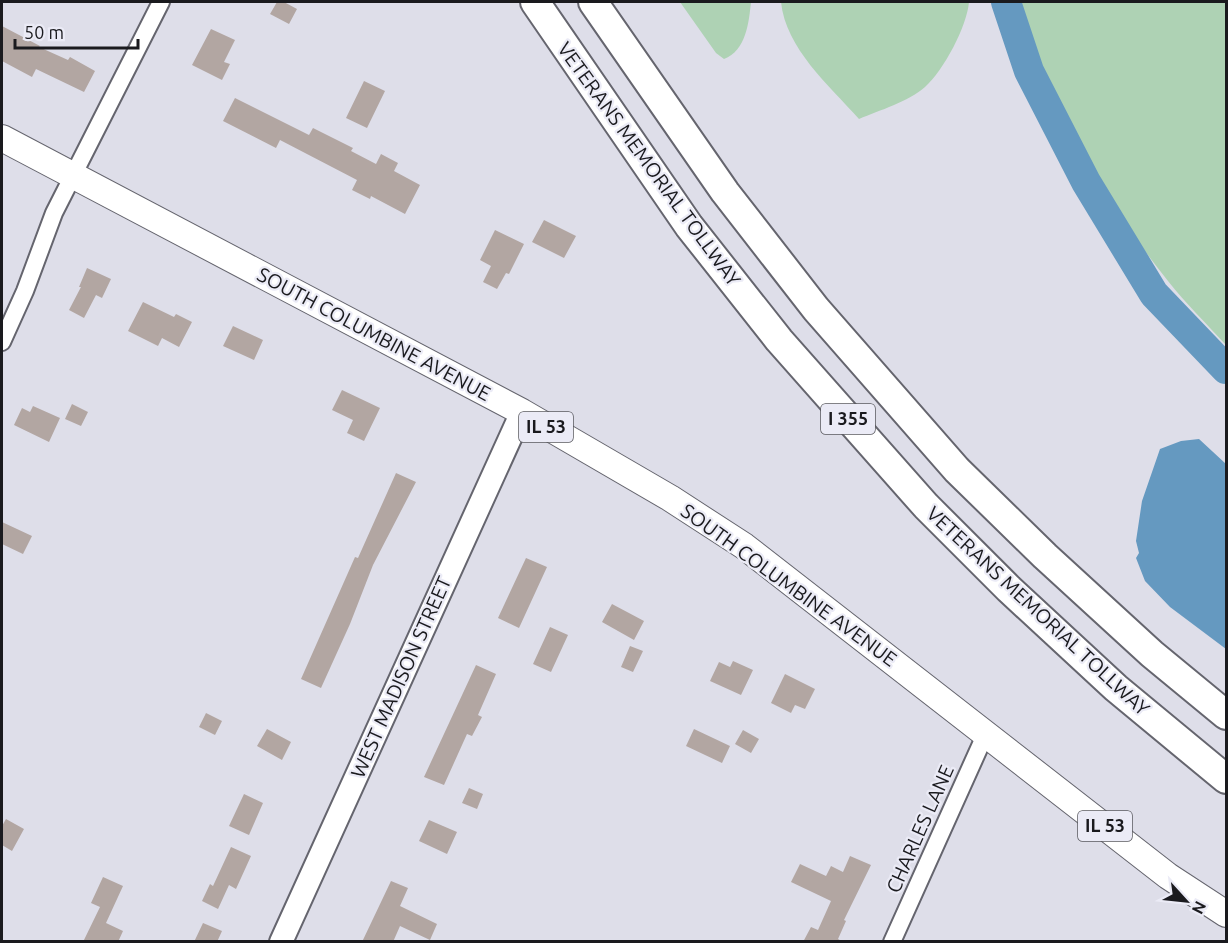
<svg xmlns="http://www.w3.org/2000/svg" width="1228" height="943" font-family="Ubuntu,sans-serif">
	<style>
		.green { fill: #aed2b4 }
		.water { fill: #6599c0 }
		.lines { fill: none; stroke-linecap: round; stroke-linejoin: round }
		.river { stroke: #6599c0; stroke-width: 30 }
		.building { fill: #b2a6a2 }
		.street-casing { stroke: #65656e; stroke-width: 20 }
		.secondary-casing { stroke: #65656e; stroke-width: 26 }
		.primary-casing { stroke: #65656e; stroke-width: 28 }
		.highway-casing { stroke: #65656e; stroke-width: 32 }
		.street { stroke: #fff; stroke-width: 16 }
		.secondary { stroke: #fff; stroke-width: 22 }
		.primary { stroke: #fff; stroke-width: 26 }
		.highway { stroke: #fff; stroke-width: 28 }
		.labels { text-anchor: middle; stroke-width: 4.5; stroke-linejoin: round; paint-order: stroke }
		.shield { fill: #ebebf6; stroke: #59595f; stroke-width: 1.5 }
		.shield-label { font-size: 18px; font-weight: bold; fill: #1a1a1e }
		.street-label { font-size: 20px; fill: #1a1a1e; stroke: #ebebf6 }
	</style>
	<rect width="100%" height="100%" fill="#dedee9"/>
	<path class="green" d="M680,2H751C749,22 746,51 724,59L716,53Z
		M781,2H969C967,26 944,70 925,87C908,102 880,110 859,119C829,85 786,49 781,2Z
		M1019,2H1226V345C1207,324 1186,304 1168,281C1102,199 1049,102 1019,2Z"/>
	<path class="water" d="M1199,439L1226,464V649L1170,607L1145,581L1136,558L1139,553L1136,541L1142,501L1160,449L1181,441Z"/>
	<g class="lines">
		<path class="river" d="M1006,2L1029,71L1086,182L1154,294L1226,369"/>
	</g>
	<path class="building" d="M277,2H284L297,9L289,24L270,14Z
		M2,26L40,46L39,47L68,60L70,57L95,71L84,92L36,69L32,77L2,61Z
		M211,29L235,40L224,62L230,64L222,80L192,65Z
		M364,81L385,91L367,128L346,118Z
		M235,98L309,135L313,128L353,148L351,151L376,164L381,154L398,163L394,171L420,185L405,214L371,196L370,199L352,190L357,180L280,140L276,148L223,121Z
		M544,220L576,236L564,258L532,242Z
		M495,230L524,244L509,274L506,273L497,289L483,282L491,266L480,260Z
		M87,268L111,279L102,298L96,295L84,318L69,310L81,287H79Z
		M143,302L174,317L176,314L192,322L179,347L162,338L158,346L128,331Z
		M233,326L263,340L254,360L223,346Z
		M342,390L380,408L364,441L347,433L353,420L332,410Z
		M72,404L88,412L81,426L65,419Z
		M33,406L60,418L49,442L14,425L22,408L30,412Z
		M396,473L416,482L373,565L350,624L321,688L301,679L355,557L358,558Z
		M2,522L32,536L23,554L2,544Z
		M526,558L547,567L519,628L498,618Z
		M612,604L644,621L634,640L602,622Z
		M550,627L568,635L551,672L533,664Z
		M630,646L643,651L633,672L621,667Z
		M733,661L753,670L741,695L710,681L719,662L730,667Z
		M476,665L496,674L478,715L482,717L472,736L467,734L444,785L424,777Z
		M785,674L815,689L805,709L795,705L791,713L771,703Z
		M206,713L222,721L215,735L199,727Z
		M267,729L291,742L282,760L257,746Z
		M694,729L730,746L722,763L686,746Z
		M743,730L759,739L751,753L735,744Z
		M469,788L483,794L477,809L462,803Z
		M244,794L263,803L249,835L229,826Z
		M6,819L24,829L12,851L2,845V826Z
		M429,820L457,832L447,854L419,841Z
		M231,847L251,856L236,889L229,885L218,909L202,901L210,884L213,886Z
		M850,856L871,865L844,920L846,921L838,939L843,942H803L811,927L818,930L831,901L791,882L800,864L826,876L831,866L843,872Z
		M103,877L123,886L106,923L123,931L118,942H83L100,907L91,903Z
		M391,881L408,888L400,906L437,924L430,940L400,926L393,942H362Z
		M203,923L222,931L217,942H194Z"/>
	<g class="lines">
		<defs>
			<path id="street" d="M2,342L25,291L54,213L161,2
				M892,942L986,733"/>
			<path id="secondary" d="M281,942L522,412"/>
			<path id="primary" d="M2,138L522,412L670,498L744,546L1168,876L1226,914"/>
			<path id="highway" d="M535,2L689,226L779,340L926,506L1009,589L1116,688L1226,779
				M593,2L725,192L816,309L957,470L1045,556L1152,654L1226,715"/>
		</defs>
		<use href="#street" class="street-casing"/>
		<use href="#secondary" class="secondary-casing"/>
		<use href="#primary" class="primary-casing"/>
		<use href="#highway" class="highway-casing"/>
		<use href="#street" class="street"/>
		<use href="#secondary" class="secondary"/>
		<use href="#primary" class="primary"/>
		<use href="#highway" class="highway"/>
	</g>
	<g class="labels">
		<g class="shield">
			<rect x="821" y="404" width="54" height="30" rx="4.5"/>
			<rect x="519" y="412" width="54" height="30" rx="4.5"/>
			<rect x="1078" y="811" width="54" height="30" rx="4.5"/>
		</g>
		<g class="shield-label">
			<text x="848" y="425">I 355</text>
			<text x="546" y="433">IL 53</text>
			<text x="1105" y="832">IL 53</text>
		</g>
		<g class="street-label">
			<text transform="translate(649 164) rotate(54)" y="7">VETERANS MEMORIAL TOLLWAY</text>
			<text transform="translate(374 334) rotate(28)" y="7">SOUTH COLUMBINE AVENUE</text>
			<text transform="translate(789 585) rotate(36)" y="7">SOUTH COLUMBINE AVENUE</text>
			<text transform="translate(1038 611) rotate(43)" y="7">VETERANS MEMORIAL TOLLWAY</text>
			<text transform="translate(401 677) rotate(-66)" y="7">WEST MADISON STREET</text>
			<text transform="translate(920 829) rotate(-66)" y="7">CHARLES LANE</text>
		</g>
	</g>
	<rect width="1228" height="943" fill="none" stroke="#1a1a1e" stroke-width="6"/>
	<g transform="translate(1186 901) rotate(117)" stroke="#ebebf6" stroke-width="4.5" paint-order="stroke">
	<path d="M0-4.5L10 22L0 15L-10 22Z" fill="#1a1a1e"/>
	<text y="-9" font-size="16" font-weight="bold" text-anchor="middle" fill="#1a1a1e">N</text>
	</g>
	<path d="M15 39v9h123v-9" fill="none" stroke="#1a1a1e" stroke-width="3"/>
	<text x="24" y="39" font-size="18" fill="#1a1a1e" stroke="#ebebf6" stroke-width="4.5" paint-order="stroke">50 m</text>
</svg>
